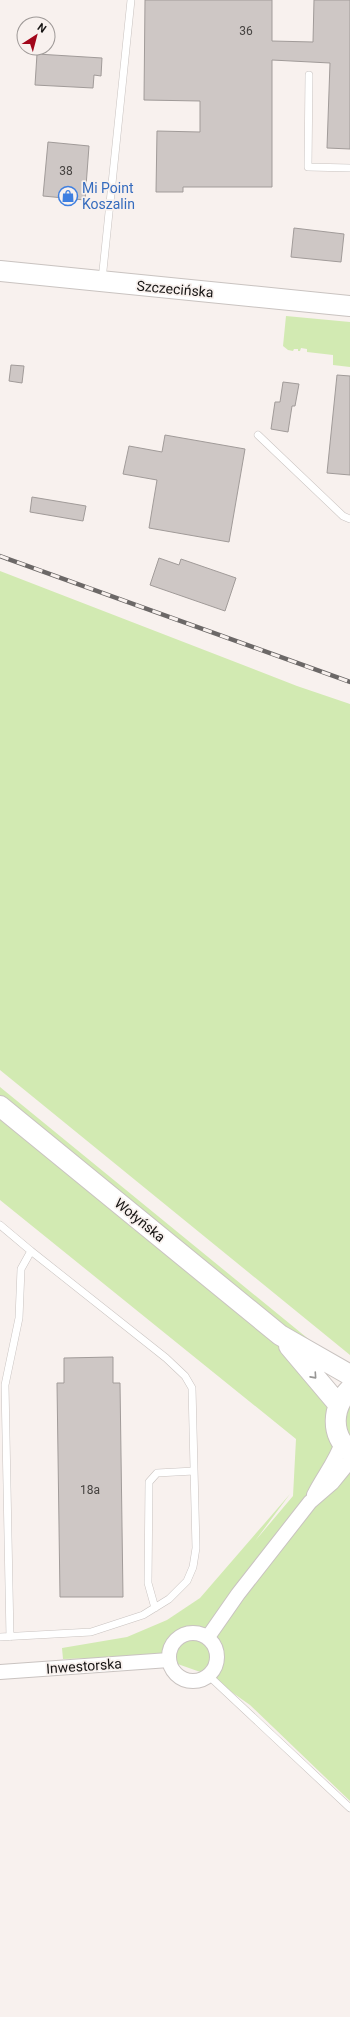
<svg xmlns="http://www.w3.org/2000/svg" width="350" height="2017" font-family="Roboto,sans-serif">
	<style>
		.green { fill: #d2eab2 }
		.building { fill: #cec7c5; stroke: #a19b99 }
		.lines { fill: none; stroke-linecap: round; stroke-linejoin: round }
		.lane-casing { stroke: #c9c3c0; stroke-width: 8 }
		.street-casing { stroke: #c9c3c0; stroke-width: 16 }
		.secondary-casing { stroke: #c9c3c0; stroke-width: 22 }
		.lane { stroke: #fff; stroke-width: 7 }
		.street { stroke: #fff; stroke-width: 14 }
		.secondary { stroke: #fff; stroke-width: 20 }
		.rail-casing { stroke: #6c6867; stroke-width: 4.5 }
		.rail { stroke: #f8f1ee; stroke-width: 3; stroke-dasharray: 9; stroke-linecap: butt }
		.oneway { stroke: #979695 }
		.labels { text-anchor: middle; stroke-width: 3.5; stroke-linejoin: round; paint-order: stroke }
		.number-label { font-size: 12px; fill: #454240 }
		.shop-label { font-size: 14px; fill: #366cbe; stroke: #f8f1ee; text-anchor: start }
		.street-label { font-size: 14px; fill: #171514; stroke: #f8f1ee }
	</style>
	<rect width="100%" height="100%" fill="#f8f1ee"/>
	<path class="green" d="M286,316L350,322V367L333,365V355L307,352V349L301,348L300,351H298V349H294L293,351L288,350L283,346Z
		M0,571L297,686L350,704V1355L0,1070Z
		M0,1087L350,1373V1381L0,1096Z
		M0,1119L350,1404V1801L250,1705L206,1674L172,1662L133,1657L63,1659L62,1648L127,1637L167,1620L200,1598L290,1494L255,1541L293,1496L296,1439L0,1200Z"/>
	<path class="building" d="M145,0H272V41L313,42L314,0H350V149L327,148L330,63L272,60V187H183V192H156L157,131L200,132V101L144,100Z
		M37,54L102,58L101,76L94,75L93,88L35,85Z
		M48,142L89,146L85,200L43,196Z
		M294,228L344,234L341,262L291,257Z
		M11,365L24,366L22,383L9,381Z
		M337,375L350,376V475L327,473Z
		M283,382L299,384L295,406H292L288,432L271,429L275,402H280Z
		M165,435L245,449L229,542L149,528L157,480L123,474L129,446L162,452Z
		M32,497L86,506L83,521L30,512Z
		M159,558L179,565L181,559L236,578L225,611L150,585Z
		M113,1357V1383H120L123,1597H60L57,1383H64V1358Z"/>
	<g class="lines">
		<defs>
			<path id="lane" d="M309,75L308,167L350,168
				M102,280L131,0
				M258,435L343,516L350,519
				M0,1225L31,1251L21,1269L19,1318L5,1385L10,1637
				M155,1608L148,1583L149,1482L157,1473L194,1471
				M0,1637L91,1632L143,1615L169,1599L187,1581L193,1567L196,1548L192,1388L185,1376L166,1358L31,1251
				M209,1676L350,1808"/>
			<path id="street" d="M314,1495C323,1477 336,1461 342,1443
				M169 1657a24 24 0 1 1 48 0a24 24 0 1 1-48 0Z
				M208,1637L238,1594L310,1502L332,1483L350,1461
				M0,1672L169,1660"/>
			<path id="secondary" d="M0,271L350,306
				M0,1106L280,1335L350,1375
				M289,1346L338,1404
				M350,1389C332,1407 330,1434 350,1451"/>
		</defs>
		<use href="#lane" class="lane-casing"/>
		<use href="#street" class="street-casing"/>
		<use href="#secondary" class="secondary-casing"/>
		<use href="#lane" class="lane"/>
		<use href="#street" class="street"/>
		<use href="#secondary" class="secondary"/>
		<defs>
			<path id="rail" d="M0,556L350,682"/>
		</defs>
		<use href="#rail" class="rail-casing"/>
		<use href="#rail" class="rail"/>
	</g>
	<defs><path id="oneway-chevron" d="M-2-3.5L2.5 0L-2 3.5" fill="none" stroke-width="1.6" stroke-linecap="round" stroke-linejoin="round"/></defs>
	<use class="oneway" href="#oneway-chevron" transform="translate(314 1376) rotate(48)"/>
	<defs>
		<symbol id="shop-ring" viewBox="-11 -11 22 22"><circle r="9.5" fill="#f8f1ee" stroke="#3f7fe0" stroke-width="1.5"/><path d="M-5-2.5h2.3a2.7 3.5 0 0 1 5.4 0H5L5.5 6h-11ZM-1.5-2.5h3a1.5 2.3 0 0 0-3 0Z" fill="#3f7fe0"/></symbol>
	</defs>
	<g fill-rule="evenodd">
		<use href="#shop-ring" x="57" y="185" width="22" height="22"/>
	</g>
	<g class="labels">
		<g class="number-label">
			<text x="246" y="35">36</text>
			<text x="66" y="175">38</text>
			<text x="90" y="1494">18a</text>
		</g>
		<g class="shop-label">
			<text x="82" y="193">Mi Point<tspan x="82" dy="16">Koszalin</tspan></text>
		</g>
		<g class="street-label">
			<text transform="translate(175 289) rotate(5)" y="5">Szczecińska</text>
			<text transform="translate(140 1220) rotate(39)" y="5">Wołyńska</text>
			<text transform="translate(84 1666) rotate(-4)" y="5">Inwestorska</text>
		</g>
	</g>
	<g transform="translate(36 36) rotate(36)"><circle r="19" fill="#f8f1ee" stroke="#9e9997"/>
	<path d="M0-3L7 15L0 10L-7 15Z" fill="#a2061a"/>
	<text y="-6" font-size="11" font-weight="bold" text-anchor="middle" fill="#171514">N</text>
	</g>
</svg>
